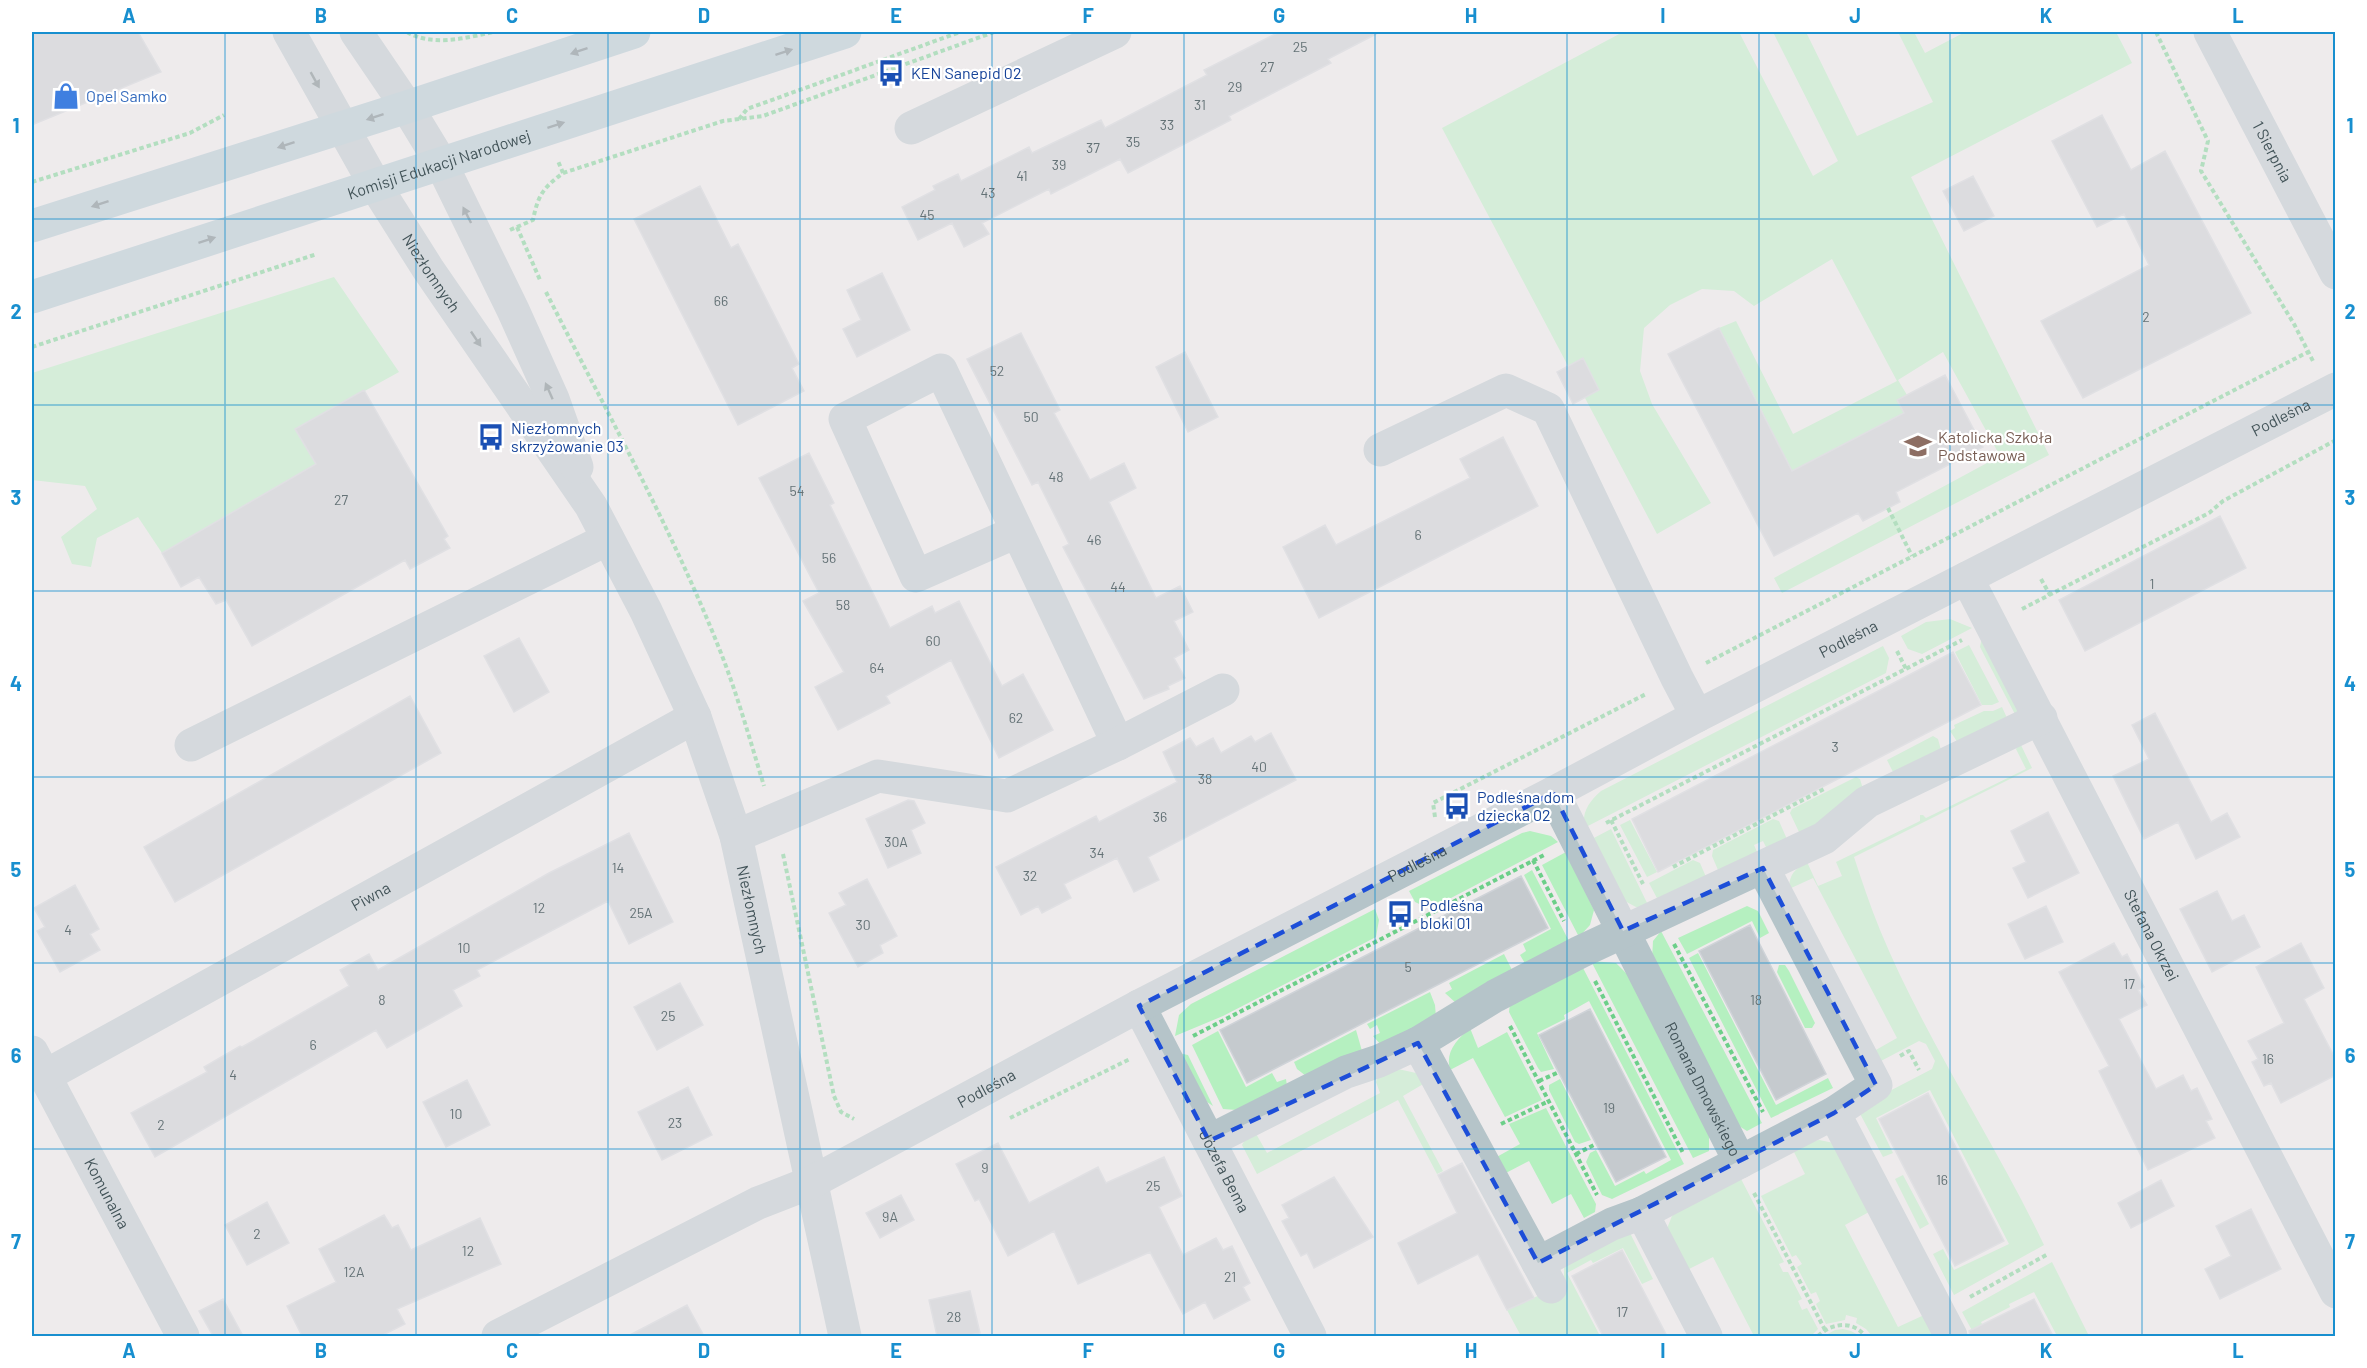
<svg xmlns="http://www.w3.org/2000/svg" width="2367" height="1368" font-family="Barlow,sans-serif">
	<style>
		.green { fill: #b5f0c0 }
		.building { fill: #c5cace; stroke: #cfd3d8; stroke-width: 1.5 }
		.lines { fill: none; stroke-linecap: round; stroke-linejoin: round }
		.path { stroke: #6ccf89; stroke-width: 4; stroke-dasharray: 4.5 3; stroke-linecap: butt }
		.minor { stroke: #b5c4c9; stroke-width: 33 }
		.major { stroke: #a9c3cd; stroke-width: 33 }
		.oneway { fill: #62757c }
		.oneway2 { fill: #65767b }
		.marked { fill: none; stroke: #1d4ed8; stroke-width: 4.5; stroke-dasharray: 12 8; stroke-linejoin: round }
		.grid { fill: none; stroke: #188fcf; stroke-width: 1.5; stroke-opacity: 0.55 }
		.labels { text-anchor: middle; stroke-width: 4.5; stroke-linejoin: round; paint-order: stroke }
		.number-label { font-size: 14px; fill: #647276 }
		.transit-label { font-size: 16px; fill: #164399; stroke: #fff; text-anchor: start }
		.shop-label { font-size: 16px; fill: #366cbe; stroke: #fff; text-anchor: start }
		.street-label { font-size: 16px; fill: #435459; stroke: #fff }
		.education-label { font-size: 16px; fill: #785e54; stroke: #fff; text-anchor: start }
		.neatline { fill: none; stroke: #188fcf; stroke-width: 2 }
		.grid-label { font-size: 20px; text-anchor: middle; font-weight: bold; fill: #188fcf }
	</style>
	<rect width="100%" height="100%" fill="#eeebec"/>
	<path class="green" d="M1623,32H1739L1813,176L1838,161L1773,32H1806L1857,136L1933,102L1898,32H1914L1925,53L1965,32H2116L2132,63L1911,177L2049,455L1782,593L1774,578L2000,456L1943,352L1898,380L1907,395L1897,400L1904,413L1792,471L1786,458L1781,460L1758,416L1763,413L1719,328L1736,321L1793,434L1897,381L1832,259L1754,306L1734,291L1702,289L1670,305L1644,328L1640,371L1652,404L1711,503L1657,534L1442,128Z
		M334,277L399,372L296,429L316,464L162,553L138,517L97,538L91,567L72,564L61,537L97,509L85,486L32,480V373Z
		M1950,619L1972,628L1922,654L1908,649L1901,636L1926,622Z
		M1982,637L2022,714L2018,720L1980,647Z
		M1969,645L1999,702L1992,705H1982L1955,652Z
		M1883,646L1889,658L1886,673L1584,828C1582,811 1589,802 1601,791Z
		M2002,707L2007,718L1958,743L1950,731L1955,728L1954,725L1984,711H1993Z
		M1933,736L1938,739L1941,750L1894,774L1887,760Z
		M2020,743L2032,768L1854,857C1862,881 1870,906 1880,930C1925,1039 1993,1138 2044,1245L1954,1295L1933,1254L1943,1249L1954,1270L2009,1244L1930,1090L1876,1118L1893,1153L1883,1157L1857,1108L1932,1069L1935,1061L1926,1044L1919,1041L1879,1062L1874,1051L1897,1038L1813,878L1789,889C1789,874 1795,869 1807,862L1818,886L1842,876L1836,862L1920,821V815H1923L1926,818L2026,769L2016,749Z
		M1856,777L1860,779L1863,789L1818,826L1799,832L1790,813L1792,809Z
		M1773,819L1779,821L1786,837V842L1767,849L1763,841L1754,845L1758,854L1718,870L1712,856L1713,850Z
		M1630,820L1657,872L1647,877L1620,825Z
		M1611,829L1649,907H1636L1621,899L1590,840Z
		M1530,831L1551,836L1558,842L1430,909L1415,902L1409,891L1522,833Z
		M1566,852L1594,910L1590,925L1579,937L1542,865Z
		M1693,860L1700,863L1706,877L1659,902L1649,883Z
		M1532,870L1570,943L1526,965L1520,955L1526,951L1523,944L1551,929L1524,875Z
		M1747,906L1758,911L1769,933L1760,938L1752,921L1687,954L1678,938Z
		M1375,909L1379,920L1376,937L1223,1016L1175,1036L1179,1015L1191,1004Z
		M1661,931L1762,1123L1747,1131L1739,1126L1652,959L1653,941Z
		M1698,953L1776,1105L1828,1078L1833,1088L1771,1118L1689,958Z
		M1504,954L1513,972L1457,1004L1445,993L1452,989L1449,983Z
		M1591,961L1616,963L1628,975L1709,1135V1151L1693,1158Z
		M1779,965H1785L1789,971L1815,1023L1812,1028H1805L1777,972Z
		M1582,966L1684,1164L1612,1199L1602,1195L1586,1162L1590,1153L1596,1150L1615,1186L1644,1171L1646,1174L1671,1160L1589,1001L1564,1015L1565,1019L1537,1033L1554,1069L1541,1072L1538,1068L1509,1012L1510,1003Z
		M1430,992L1435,1005L1436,1017L1381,1045L1373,1036L1380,1033L1377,1025L1370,1029L1367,1024Z
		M1470,1028L1478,1048L1507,1032L1542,1100L1505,1117L1473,1058L1450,1070C1445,1051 1457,1040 1470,1028Z
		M1356,1030L1362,1051L1306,1076L1297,1069L1294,1062Z
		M1218,1031L1246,1087L1272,1073L1277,1082L1286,1079L1287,1086L1237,1110L1223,1109L1192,1045Z
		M1178,1053L1188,1055L1213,1106L1207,1102Z
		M1398,1069L1416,1073L1425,1083L1403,1096L1443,1171L1437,1174L1398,1100L1257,1174L1242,1145L1246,1138L1255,1132L1267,1153L1380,1093L1376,1082L1378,1076Z
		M1560,1079L1591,1140L1579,1144L1575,1142L1549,1090V1085Z
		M1546,1108L1596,1204L1595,1212L1584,1218L1571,1194L1552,1204L1529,1161L1502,1175L1493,1159L1520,1144L1509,1124Z
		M1819,1140L1834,1143L1869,1212L1845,1225L1898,1327L1922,1316L1932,1319L1941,1336H1872L1866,1329L1856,1323L1857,1318L1846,1315L1845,1320L1826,1324L1816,1304L1820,1301L1816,1292L1811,1294L1797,1267L1802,1264L1796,1255L1792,1257L1761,1196L1805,1174L1793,1150L1810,1142Z
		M1903,1175L1929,1224L1920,1229L1895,1179Z
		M1740,1177L1784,1262L1779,1264L1783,1272H1788L1802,1299L1798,1301L1802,1310L1807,1308L1818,1329L1811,1336H1754L1713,1257L1689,1269L1667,1236L1668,1226L1672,1216L1677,1211Z
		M1628,1229L1653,1279L1642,1284L1623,1248L1593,1263L1591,1260L1567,1273L1600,1336H1521L1507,1310L1564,1284V1267Z
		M2052,1262L2089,1336H2057L2034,1292L2009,1304L2010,1307L1981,1322L1988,1336H1975L1962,1312Z
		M1843,1329L1851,1331L1860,1336H1824L1835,1330Z"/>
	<path class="building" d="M32,32H138L161,72L32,125Z
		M1279,32H1380L1328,59L1331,63L1229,116L1231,120L1128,173L1120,159L1051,194L1049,189L982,223L989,234L964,247L952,223L918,240L902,207L935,190L933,186L958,174L961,181L1029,147L1032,153L1101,120L1105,128L1207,75L1204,70Z
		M2102,115L2131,170L2165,151L2251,313L2083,398L2041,321L2149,265L2124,214L2097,227L2052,141Z
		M1973,176L1994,216L1964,231L1943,191Z
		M700,186L731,248L738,244L759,285L799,364L792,368L804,391L738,425L634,219Z
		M882,273L910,330L857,357L843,329L861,320L847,290Z
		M1719,328L1792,471L1904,413L1897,400L1945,375L1983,447L1896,492L1900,502L1863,521L1858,513L1774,556L1668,354Z
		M1021,333L1060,410L1054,413L1090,480L1124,463L1136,488L1109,502L1156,598L1180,586L1193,612L1174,621L1189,650L1174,658L1185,678L1168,686L1169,689L1144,699L1063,547L1069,544L1038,482L1032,485L967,359Z
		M1185,352L1218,417L1188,432L1156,367Z
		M1583,358L1599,390L1573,404L1557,372Z
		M364,390L448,536L444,539L450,548L410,569L405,560L252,646L226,600L216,604L199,577L181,587L162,553L316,464L295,429Z
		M1503,437L1538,506L1319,618L1283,547L1325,525L1336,545L1470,478L1460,459Z
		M809,453L834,503L830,505L890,628L932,606L935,613L959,601L1002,686L1023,674L1053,730L999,758L951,660L886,696L890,703L838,730L815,687L844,672L803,601L819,593L759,478Z
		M2220,516L2246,568L2085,651L2059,600Z
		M519,638L549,692L514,712L484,656Z
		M1953,652L1981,705L1658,872L1632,819Z
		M410,696L441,753L175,902L144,847Z
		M2155,713L2211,822L2227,813L2240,837L2196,859L2178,822L2144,839L2113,776L2149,759L2132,725Z
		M1271,733L1296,780L1148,857L1159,880L1134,892L1117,858L1064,884L1071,898L1042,913L1038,906L1021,915L996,867L1096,816L1099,822L1177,782L1163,752L1190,738L1196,747L1213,738L1221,753L1251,736L1255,742Z
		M908,800L914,801L925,823L911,830L921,853L888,868L866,819Z
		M2048,812L2079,873L2028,898L2013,868L2026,862L2011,831Z
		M629,833L673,922L629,944L608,901L477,970L480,976L453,990L462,1006L387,1048L376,1030L155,1157L131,1113L207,1072L204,1067L240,1046L242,1047L349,986L340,970L369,954L378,970L549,873Z
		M1521,876L1548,928L1247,1083L1220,1030Z
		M867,879L897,936L880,945L883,953L858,967L829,913L846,905L839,893Z
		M75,885L99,929L90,934L100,950L60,972L37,931L45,927L34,908Z
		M2217,891L2232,921L2244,915L2260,947L2212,972L2180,909Z
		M2046,906L2063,942L2025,959L2008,924Z
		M1750,925L1826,1074L1776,1100L1699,951Z
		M2114,943L2122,957L2127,954L2144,987L2138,990L2147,1005L2119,1019L2156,1089L2183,1075L2191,1091L2197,1088L2212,1119L2206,1121L2215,1138L2148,1170L2099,1071L2109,1066L2059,972Z
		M2301,943L2324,988L2304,999L2336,1060V1075L2281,1103L2271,1083L2264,1086L2252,1062L2258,1059L2248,1041L2284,1023L2256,967Z
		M680,983L703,1025L657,1050L634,1007Z
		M1590,1009L1666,1157L1616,1182L1539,1035Z
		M467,1080L490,1125L446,1147L423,1102Z
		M688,1087L712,1135L662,1160L638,1112Z
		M1928,1093L2004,1241L1955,1266L1879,1119Z
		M998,1143L1029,1203L1098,1167L1106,1183L1164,1157L1182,1196L1159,1207L1183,1255L1216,1238L1223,1250L1232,1246L1250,1283L1243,1287L1250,1300L1214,1319L1205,1302L1183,1314L1150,1252L1078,1284L1054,1231L1008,1256L979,1199L975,1201L956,1164Z
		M1462,1163L1534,1298L1507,1310L1478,1254L1418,1284L1398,1243L1457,1213L1438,1175Z
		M1334,1177L1373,1237L1314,1268L1307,1253L1301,1256L1282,1221L1289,1218L1282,1205Z
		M2161,1180L2174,1206L2131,1228L2118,1203Z
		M901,1195L914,1220L880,1238L866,1213Z
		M267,1202L289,1243L247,1265L225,1225Z
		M2251,1209L2281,1269L2220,1299L2205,1269L2231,1256L2216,1226Z
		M384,1215L392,1228L398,1225L411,1250L480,1218L501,1264L397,1309L405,1324L381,1336H302L287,1306L336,1282L319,1249Z
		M1622,1250L1642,1288L1667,1336H1603L1572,1276Z
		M970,1291L980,1333L965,1336H937L929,1300Z
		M223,1299L243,1336H213L199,1311Z
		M2034,1299L2053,1336H1970L1969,1331Z
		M687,1305L704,1336H628Z"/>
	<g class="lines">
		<path class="path" d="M407,32C432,47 466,38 493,32
			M2156,32L2208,141L2201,171L2294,324L2314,363
			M739,119L747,109L960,32
			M563,173L723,121L763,116L994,32
			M32,182L190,133L224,115
			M517,227L540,280
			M510,230L533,220C538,195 543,188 563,173L558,161
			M546,292C605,409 670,525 719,648C737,693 750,740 764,786
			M32,347L317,254
			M1888,508L1912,556
			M2041,579L2050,595
			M2022,609L2209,513L2223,501L2336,440
			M1897,651L1906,669
			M1706,663L2308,352
			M1435,817L1433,803L1646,694
			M1611,820L1643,884
			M1606,823L1962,640
			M783,854L834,1096L841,1112L854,1119
			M1533,860L1564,921
			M1673,867L1826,788
			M1674,944L1763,1112
			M1595,981L1683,1153
			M1510,1026L1597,1195
			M1193,1036L1546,854
			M1900,1056L1909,1051L1919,1070
			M1539,1081L1559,1072
			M1010,1118L1130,1059
			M1501,1124L1549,1101
			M1576,1154L1596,1144
			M1754,1193L1825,1330
			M1970,1297L2048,1254
			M1818,1336C1831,1323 1853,1320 1865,1336"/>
		<g class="minor">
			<path id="s1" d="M289,32L375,185L428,269L591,506L646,611L695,717L736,836L845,1336"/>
			<path d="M356,32L407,107L441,163L513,310L553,399L577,467"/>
			<path id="s2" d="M2210,32L2336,273"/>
			<path d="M911,128L1115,32"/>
			<path d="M1380,450L1506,390L1548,409L1677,678L1697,716"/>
			<path d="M1016,532L916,576L845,419L941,370L1118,744"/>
			<path id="s3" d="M1967,578L2336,1292"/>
			<path d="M191,745L608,539"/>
			<path id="s4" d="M1553,793L1740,1162"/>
			<path d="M736,836L878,776L1007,796L1118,744L1223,690"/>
			<path id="s5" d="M1139,1006L1310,1336"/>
			<path d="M1418,1043L1551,1287"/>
			<path id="s6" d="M32,1052L183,1336"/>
			<path id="s7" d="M45,1076L695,717"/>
			<path d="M1834,1113L1951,1336"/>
			<path d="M1209,1141L1346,1072L1379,1061L1418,1043L1495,996L1580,952L1824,838L1867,802L2041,718"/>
			<path d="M1642,1213L1706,1336"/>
			<path d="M1538,1263L1612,1224L1642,1213L1834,1113L1876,1085L1763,868"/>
			<path id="s8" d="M498,1336L758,1203L812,1182L1139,1006L1553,793L1697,716L2336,389"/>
		</g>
		<g class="major">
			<path d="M32,226L407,107L634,32"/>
			<path id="s9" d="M32,297L845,32"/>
		</g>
	</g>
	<defs><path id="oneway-solid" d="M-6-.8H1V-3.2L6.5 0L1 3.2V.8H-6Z" transform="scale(1.5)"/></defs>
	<g class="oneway">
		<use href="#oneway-solid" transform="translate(579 51) rotate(161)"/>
		<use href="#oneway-solid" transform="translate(784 52) rotate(-18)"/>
		<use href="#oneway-solid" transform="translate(375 117) rotate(162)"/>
		<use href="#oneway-solid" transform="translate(556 125) rotate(-18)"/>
		<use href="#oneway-solid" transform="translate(286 145) rotate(162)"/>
		<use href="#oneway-solid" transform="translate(100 204) rotate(162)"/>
		<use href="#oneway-solid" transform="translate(207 240) rotate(-18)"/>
	</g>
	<g class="oneway2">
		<use href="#oneway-solid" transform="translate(315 80) rotate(61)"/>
		<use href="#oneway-solid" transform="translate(467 215) rotate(-117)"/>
		<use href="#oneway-solid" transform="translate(476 339) rotate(56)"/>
		<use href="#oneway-solid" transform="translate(549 391) rotate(-114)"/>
	</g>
	<path d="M0 0H2367V1368H0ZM1553,793L1623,931L1763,868L1876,1085L1834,1113L1538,1263L1418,1043L1209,1141L1139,1006Z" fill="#eeebec" fill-opacity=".55" fill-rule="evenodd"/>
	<path class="marked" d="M1553,793L1623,931L1763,868L1876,1085L1834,1113L1538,1263L1418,1043L1209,1141L1139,1006Z"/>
	<path class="grid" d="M225,32V1336M416,32V1336M608,32V1336M800,32V1336M992,32V1336M1184,32V1336M1375,32V1336M1567,32V1336M1759,32V1336M1950,32V1336M2142,32V1336M32,219H2336M32,405H2336M32,591H2336M32,777H2336M32,963H2336M32,1149H2336"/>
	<defs>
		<symbol id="bus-bare" viewBox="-9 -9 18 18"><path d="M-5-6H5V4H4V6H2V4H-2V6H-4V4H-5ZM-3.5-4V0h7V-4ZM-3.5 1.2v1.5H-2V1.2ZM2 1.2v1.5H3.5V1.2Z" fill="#1a4fb4" stroke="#fff" stroke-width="2.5" paint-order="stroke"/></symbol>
		<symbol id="shop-bare" viewBox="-9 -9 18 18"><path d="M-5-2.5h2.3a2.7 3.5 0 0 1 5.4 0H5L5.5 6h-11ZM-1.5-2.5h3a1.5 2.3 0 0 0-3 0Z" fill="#3f7fe0" stroke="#fff" stroke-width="2.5" paint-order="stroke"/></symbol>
		<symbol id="school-bare" viewBox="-9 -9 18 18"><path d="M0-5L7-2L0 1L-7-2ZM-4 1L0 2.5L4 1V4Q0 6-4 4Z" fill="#8d6e63" stroke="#fff" stroke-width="2.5" paint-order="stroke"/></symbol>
	</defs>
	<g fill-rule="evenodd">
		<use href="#bus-bare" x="872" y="54" width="38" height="38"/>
		<use href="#shop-bare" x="47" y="77" width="38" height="38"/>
		<use href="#bus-bare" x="472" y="418" width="38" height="38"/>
		<use href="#school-bare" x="1899" y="427" width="38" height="38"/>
		<use href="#bus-bare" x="1438" y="787" width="38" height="38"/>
		<use href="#bus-bare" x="1381" y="895" width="38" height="38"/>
	</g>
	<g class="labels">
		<g class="number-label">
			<text x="1300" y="52">25</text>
			<text x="1267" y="72">27</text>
			<text x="1235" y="92">29</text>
			<text x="1200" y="110">31</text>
			<text x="1167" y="130">33</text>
			<text x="1133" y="147">35</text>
			<text x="1093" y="153">37</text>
			<text x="1059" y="170">39</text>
			<text x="1022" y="181">41</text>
			<text x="988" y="198">43</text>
			<text x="927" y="220">45</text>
			<text x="721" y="306">66</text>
			<text x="2146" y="322">2</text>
			<text x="997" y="376">52</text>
			<text x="1031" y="422">50</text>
			<text x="1056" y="482">48</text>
			<text x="797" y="496">54</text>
			<text x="341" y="505">27</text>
			<text x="1418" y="540">6</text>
			<text x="1094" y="545">46</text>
			<text x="829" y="563">56</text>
			<text x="2152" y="589">1</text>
			<text x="1118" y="592">44</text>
			<text x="843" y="610">58</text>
			<text x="933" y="646">60</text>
			<text x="877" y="673">64</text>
			<text x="1016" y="723">62</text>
			<text x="1835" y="752">3</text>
			<text x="1259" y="772">40</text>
			<text x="1205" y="784">38</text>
			<text x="1160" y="822">36</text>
			<text x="896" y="847">30A</text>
			<text x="1097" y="858">34</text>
			<text x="618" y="873">14</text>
			<text x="1030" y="881">32</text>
			<text x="539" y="913">12</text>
			<text x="641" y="918">25A</text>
			<text x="863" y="930">30</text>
			<text x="68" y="935">4</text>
			<text x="464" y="953">10</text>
			<text x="1408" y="972">5</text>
			<text x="2129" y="989">17</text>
			<text x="382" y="1005">8</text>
			<text x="1756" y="1005">18</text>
			<text x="668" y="1021">25</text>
			<text x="313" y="1050">6</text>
			<text x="2268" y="1064">16</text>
			<text x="233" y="1080">4</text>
			<text x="1609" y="1113">19</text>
			<text x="456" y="1119">10</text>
			<text x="675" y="1128">23</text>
			<text x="161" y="1130">2</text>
			<text x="985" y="1173">9</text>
			<text x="1942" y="1185">16</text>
			<text x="1153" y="1191">25</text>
			<text x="890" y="1222">9A</text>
			<text x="257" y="1239">2</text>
			<text x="468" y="1256">12</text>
			<text x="354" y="1277">12A</text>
			<text x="1230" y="1282">21</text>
			<text x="1622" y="1317">17</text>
			<text x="954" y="1322">28</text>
		</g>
		<g class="transit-label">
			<text x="911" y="79">KEN Sanepid 02</text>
			<text x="511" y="434">Niezłomnych<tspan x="511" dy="18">skrzyżowanie 03</tspan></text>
			<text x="1477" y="803">Podleśna dom<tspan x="1477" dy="18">dziecka 02</tspan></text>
			<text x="1420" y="911">Podleśna<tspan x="1420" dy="18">bloki 01</tspan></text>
		</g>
		<g class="shop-label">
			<text x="86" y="102">Opel Samko</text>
		</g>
		<g class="street-label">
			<text dy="6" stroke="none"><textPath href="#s2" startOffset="135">1 Sierpnia</textPath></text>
			<text dy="6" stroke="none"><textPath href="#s9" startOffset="428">Komisji Edukacji Narodowej</textPath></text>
			<text dy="6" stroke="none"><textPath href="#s1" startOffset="280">Niezłomnych</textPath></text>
			<text dy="6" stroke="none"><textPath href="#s8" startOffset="2006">Podleśna</textPath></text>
			<text dy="6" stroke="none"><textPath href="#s8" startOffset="1520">Podleśna</textPath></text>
			<text dy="6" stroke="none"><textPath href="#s8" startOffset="1034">Podleśna</textPath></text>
			<text dy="6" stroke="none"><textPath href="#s7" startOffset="372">Piwna</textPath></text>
			<text dy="6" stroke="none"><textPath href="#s1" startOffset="999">Niezłomnych</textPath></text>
			<text dy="6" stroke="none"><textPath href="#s3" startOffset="402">Stefana Okrzei</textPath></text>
			<text dy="6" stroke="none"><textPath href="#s8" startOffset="548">Podleśna</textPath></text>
			<text dy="6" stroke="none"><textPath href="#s4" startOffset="332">Romana Dmowskiego</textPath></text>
			<text dy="6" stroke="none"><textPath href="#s5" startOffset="186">Józefa Bema</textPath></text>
			<text dy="6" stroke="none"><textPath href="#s6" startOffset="160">Komunalna</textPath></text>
		</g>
		<g class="education-label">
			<text x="1938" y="443">Katolicka Szkoła<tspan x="1938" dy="18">Podstawowa</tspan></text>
		</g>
	</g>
	<rect width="2367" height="1368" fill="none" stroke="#ffffff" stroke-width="66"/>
	<rect x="33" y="33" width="2301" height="1302" class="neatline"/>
	<g class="grid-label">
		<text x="129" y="23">A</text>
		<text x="321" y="23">B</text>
		<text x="512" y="23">C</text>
		<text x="704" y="23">D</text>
		<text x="896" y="23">E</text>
		<text x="1088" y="23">F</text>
		<text x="1279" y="23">G</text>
		<text x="1471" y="23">H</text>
		<text x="1663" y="23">I</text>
		<text x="1855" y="23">J</text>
		<text x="2046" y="23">K</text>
		<text x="2238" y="23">L</text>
		<text x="16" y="133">1</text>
		<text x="2350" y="133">1</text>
		<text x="16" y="319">2</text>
		<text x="2350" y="319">2</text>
		<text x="16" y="505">3</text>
		<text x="2350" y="505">3</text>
		<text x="16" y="691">4</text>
		<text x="2350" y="691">4</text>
		<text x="16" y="877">5</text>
		<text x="2350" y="877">5</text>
		<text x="16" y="1063">6</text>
		<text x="2350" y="1063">6</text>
		<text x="16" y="1249">7</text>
		<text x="2350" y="1249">7</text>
		<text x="129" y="1358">A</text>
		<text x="321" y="1358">B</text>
		<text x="512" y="1358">C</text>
		<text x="704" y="1358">D</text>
		<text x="896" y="1358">E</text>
		<text x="1088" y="1358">F</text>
		<text x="1279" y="1358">G</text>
		<text x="1471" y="1358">H</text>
		<text x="1663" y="1358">I</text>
		<text x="1855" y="1358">J</text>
		<text x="2046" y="1358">K</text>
		<text x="2238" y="1358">L</text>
	</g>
</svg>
